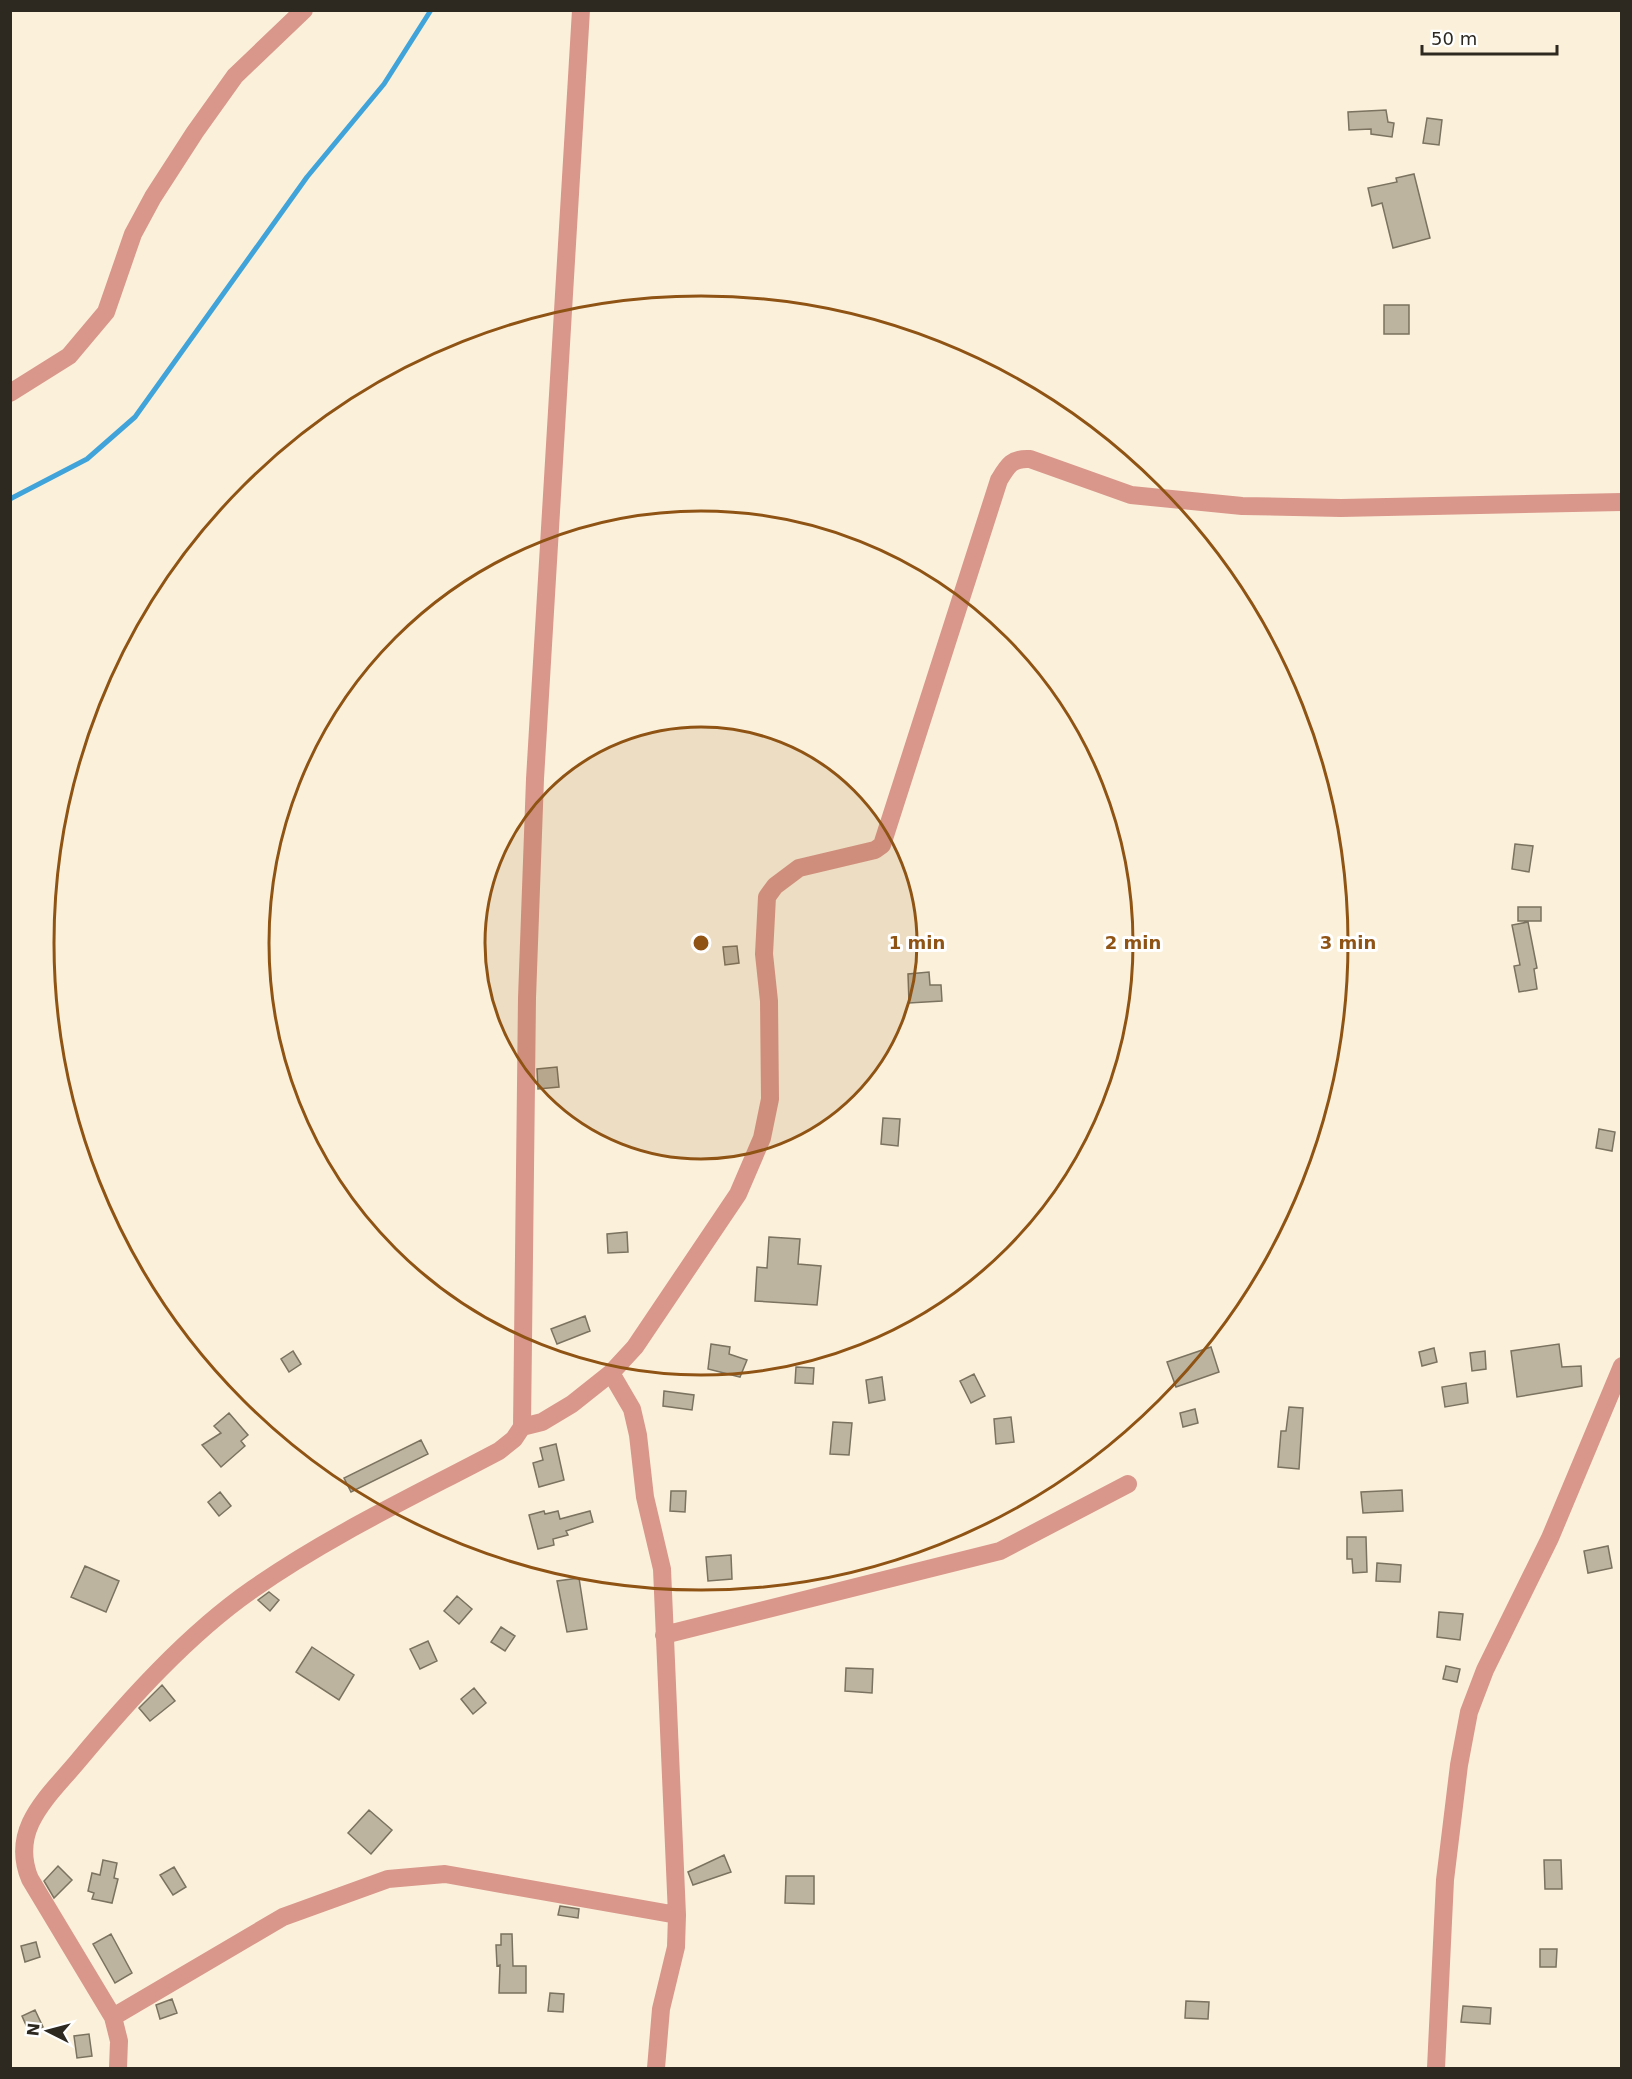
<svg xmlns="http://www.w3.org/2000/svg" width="1632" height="2079" font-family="'DejaVu Sans',sans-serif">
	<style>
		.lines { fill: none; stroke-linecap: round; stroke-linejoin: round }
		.stream { stroke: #40a4db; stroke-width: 5 }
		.building { fill: #bdb49f; stroke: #7b725f; stroke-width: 1.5 }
		.minor { stroke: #d9978b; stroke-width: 18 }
		.ring { fill: none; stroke: #8f5314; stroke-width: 3 }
		.centre { fill: #8f5314; stroke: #fff; stroke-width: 3 }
		.ring-label { font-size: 18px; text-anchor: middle; font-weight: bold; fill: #8f5314; stroke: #fff; stroke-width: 6; stroke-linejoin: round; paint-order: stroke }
	</style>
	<rect width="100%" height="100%" fill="#fbf1db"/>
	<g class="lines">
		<path class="stream" d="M10,499L87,459L135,417L307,177L384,84L431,10"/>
	</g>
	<path class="building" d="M1386,110L1388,122L1394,123L1392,137L1371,134V129L1349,130L1348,112Z
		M1427,118L1442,120L1439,145L1423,143Z
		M1414,174L1430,238L1393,248L1382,203L1372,206L1368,188L1397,182L1396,178Z
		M1384,305H1409V334H1384Z
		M1515,844L1533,846L1529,872L1512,869Z
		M1518,907H1541V921H1518Z
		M1528,922L1537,968L1534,969L1537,989L1519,992L1514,966L1520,965L1512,925Z
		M737,946L739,963L725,965L723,947Z
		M929,972L930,985H941L942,1001L909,1003L908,974Z
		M557,1067L559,1087L538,1089L537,1069Z
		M883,1118L900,1119L898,1146L881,1144Z
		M1599,1129L1615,1132L1612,1151L1596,1148Z
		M627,1232L628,1252L608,1253L607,1234Z
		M769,1237L800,1239L798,1264L821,1266L817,1305L755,1301L757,1267L767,1268Z
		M585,1316L590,1331L557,1344L551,1329Z
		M711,1344L730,1347L729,1354L747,1360L740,1377L708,1369Z
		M1559,1344L1562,1367L1581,1366L1582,1386L1517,1397L1511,1351Z
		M1211,1347L1219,1372L1176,1387L1167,1362Z
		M1434,1348L1437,1362L1422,1366L1419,1352Z
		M293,1351L301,1364L289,1372L281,1359Z
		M1485,1351L1486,1369L1472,1371L1470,1353Z
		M796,1367L814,1368L813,1384L795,1383Z
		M974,1374L985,1396L971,1403L960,1381Z
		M882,1377L885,1400L869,1403L866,1380Z
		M1466,1383L1468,1403L1445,1407L1442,1387Z
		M664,1391L694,1395L692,1410L663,1406Z
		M1289,1407L1303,1408L1299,1469L1278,1467L1281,1431H1286Z
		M1195,1409L1198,1423L1183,1427L1180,1413Z
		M229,1413L248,1435L241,1441L245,1446L221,1467L202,1445L221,1433L214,1426Z
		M1011,1417L1014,1442L996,1444L994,1419Z
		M833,1422L852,1423L849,1455L830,1454Z
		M421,1440L428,1454L351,1492L344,1478Z
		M556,1444L564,1480L539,1487L533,1463L543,1460L540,1448Z
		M1402,1490L1403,1511L1363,1513L1361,1492Z
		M671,1491H686L685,1512L670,1511Z
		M220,1492L231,1506L219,1516L208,1502Z
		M544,1511L545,1514L558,1511L560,1519L590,1511L593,1522L566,1531L568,1535L553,1539L554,1545L538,1549L529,1515Z
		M1347,1537H1366L1367,1572L1353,1573L1352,1559H1347Z
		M1608,1546L1612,1568L1588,1573L1584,1551Z
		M731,1555L732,1579L708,1581L706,1557Z
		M1377,1563L1401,1565L1400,1582L1376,1581Z
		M85,1566L119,1581L106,1612L71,1597Z
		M579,1578L587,1629L567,1632L557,1581Z
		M269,1592L279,1600L270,1611L258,1600Z
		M457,1596L472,1609L459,1624L444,1611Z
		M1439,1612L1463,1614L1460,1640L1437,1637Z
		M501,1627L515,1636L505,1651L491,1642Z
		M428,1641L437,1661L420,1669L410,1649Z
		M312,1647L354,1675L339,1700L296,1672Z
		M1446,1666L1460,1669L1457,1682L1443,1679Z
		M846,1668L873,1669L872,1693L845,1691Z
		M162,1685L175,1701L150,1721L139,1708Z
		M474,1688L486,1703L473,1714L461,1699Z
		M369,1810L392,1830L371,1854L348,1833Z
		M724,1855L731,1872L693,1885L688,1872Z
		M103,1860L117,1863L114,1878L118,1879L112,1903L92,1899L94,1893L88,1891L92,1873L100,1875Z
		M1544,1860H1561L1562,1889H1545Z
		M58,1866L72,1880L54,1898L44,1881Z
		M174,1867L186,1887L173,1895L160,1875Z
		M786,1876H814V1904L785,1903Z
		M560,1906L579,1909L578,1918L558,1915Z
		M111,1934L132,1973L115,1983L93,1944Z
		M501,1934H512L513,1966H526V1993H499L500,1965L497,1966L496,1945H501Z
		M36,1942L40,1957L25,1962L21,1946Z
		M1540,1949H1557L1556,1967H1540Z
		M550,1993L564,1994L563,2012L548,2011Z
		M172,1999L177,2013L160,2019L156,2005Z
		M1186,2001L1209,2002L1208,2019L1185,2018Z
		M1463,2006L1491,2008L1490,2024L1461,2022Z
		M35,2010L43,2027L30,2034L22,2016Z
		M89,2034L92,2056L77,2058L74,2036Z"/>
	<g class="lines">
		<path class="minor" d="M10,393L69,356L106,312L133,234L153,197L195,132L235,76L304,10
			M611,1373L632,1409L638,1435L645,1497L662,1569L677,1915L676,1947L661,2009L656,2068
			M522,1427L542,1422L572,1404L611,1373L635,1347L738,1194L762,1138L770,1099L769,1001L764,954L767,897L775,886L799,868L875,850L882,845L999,480C1008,465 1012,458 1030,459L1131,495L1242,506L1341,508L1622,502
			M664,1635L1000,1551L1128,1484
			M113,2017L283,1917L388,1879L445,1874L677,1915
			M118,2068L119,2041L113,2017L30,1879C9,1829 48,1797 78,1761C128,1701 188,1634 253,1589C330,1535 416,1495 499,1451L514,1439L522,1427L527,998L535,779L581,10
			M1436,2068L1445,1880L1459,1765L1469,1712L1485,1670L1550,1538L1622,1366"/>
	</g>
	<circle cx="701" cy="943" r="216" fill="#8f5314" fill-opacity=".12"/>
	<g class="ring">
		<circle cx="701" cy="943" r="216"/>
		<circle cx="701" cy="943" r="432"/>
		<circle cx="701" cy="943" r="647"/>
	</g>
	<circle cx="701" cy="943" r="9" class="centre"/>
	<g class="ring-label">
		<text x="917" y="949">1 min</text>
		<text x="1133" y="949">2 min</text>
		<text x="1348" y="949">3 min</text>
	</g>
	<rect width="1632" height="2079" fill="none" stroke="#2d2921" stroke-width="24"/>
	<g transform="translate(48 2031) rotate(276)" stroke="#ffffff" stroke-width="4.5" paint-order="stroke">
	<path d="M0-4.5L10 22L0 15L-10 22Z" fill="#2d2921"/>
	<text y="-9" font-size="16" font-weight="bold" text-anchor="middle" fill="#2d2921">N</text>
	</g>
	<path d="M1422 45v9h135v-9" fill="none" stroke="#2d2921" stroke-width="3"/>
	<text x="1431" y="45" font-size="18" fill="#2d2921" stroke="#ffffff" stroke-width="4.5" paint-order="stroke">50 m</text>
</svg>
